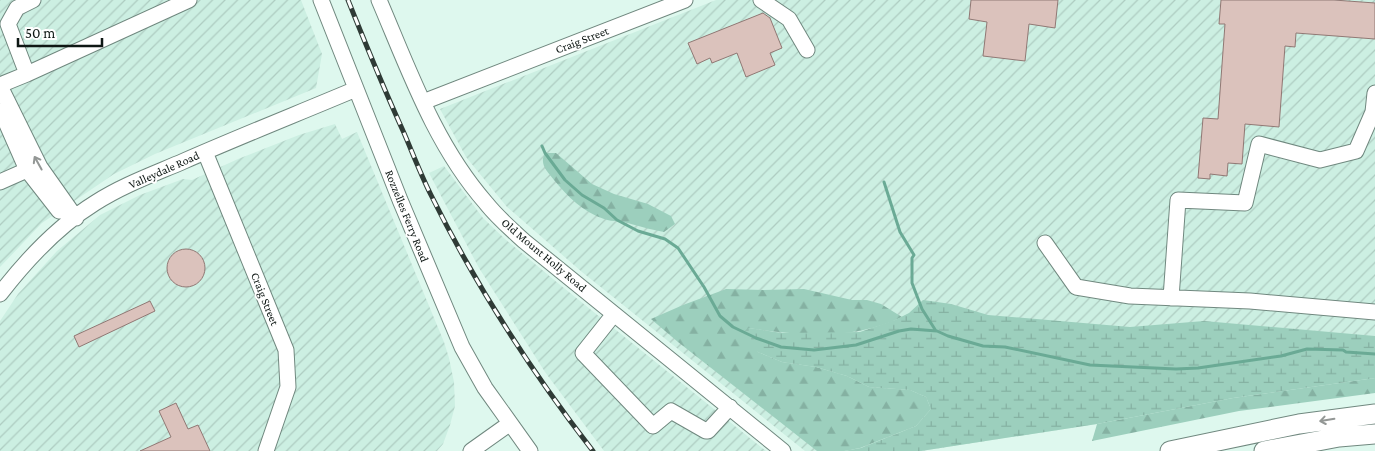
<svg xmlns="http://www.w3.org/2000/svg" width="1375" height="451" font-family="'Crimson Pro',serif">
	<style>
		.industrial { fill: url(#industrial-furrows) }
		.forest { fill: url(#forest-firs) }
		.wetland { fill: url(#wetland-marsh) }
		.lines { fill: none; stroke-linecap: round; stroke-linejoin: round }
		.stream { stroke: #6aaa95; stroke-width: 3 }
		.building { fill: #dbc2bc; stroke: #907874 }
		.minor-casing { stroke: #70887f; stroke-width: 17 }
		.major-casing { stroke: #70887f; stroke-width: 21 }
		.minor { stroke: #fff; stroke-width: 15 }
		.major { stroke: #fff; stroke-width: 19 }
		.rail-casing { stroke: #2f3b36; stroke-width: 5 }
		.rail { stroke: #fff; stroke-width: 3; stroke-dasharray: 9; stroke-linecap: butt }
		.oneway { stroke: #939795 }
		.labels { text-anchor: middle; stroke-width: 4; stroke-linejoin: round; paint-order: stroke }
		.street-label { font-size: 12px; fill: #0e1714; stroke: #fff }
	</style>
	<defs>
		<pattern id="industrial-furrows" width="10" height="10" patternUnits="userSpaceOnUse" patternTransform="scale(1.25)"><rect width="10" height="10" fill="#ccefe2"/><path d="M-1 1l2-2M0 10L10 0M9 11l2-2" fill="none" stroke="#aeccc1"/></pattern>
		<pattern id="forest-firs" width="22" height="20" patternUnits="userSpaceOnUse" patternTransform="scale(1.25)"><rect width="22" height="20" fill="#9ccfbd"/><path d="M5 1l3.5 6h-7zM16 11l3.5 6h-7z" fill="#85b1a2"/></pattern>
		<pattern id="wetland-marsh" width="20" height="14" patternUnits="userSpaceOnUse" patternTransform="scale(1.25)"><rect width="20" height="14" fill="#9ccfbd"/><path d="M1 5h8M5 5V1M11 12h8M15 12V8" fill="none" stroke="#85b1a2"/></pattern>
	</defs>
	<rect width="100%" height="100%" fill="#def8ee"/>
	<path class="industrial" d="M0,0H301L322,54L316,88L155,154L114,174L42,223L0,267Z
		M716,0H1375V378L1233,398L1097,424L921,451H805L582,272L507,207L466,157L440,109Z
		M335,124L342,139L357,132L444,342L449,358L454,382L455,406L450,425L443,444L437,451H0V321L18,294L57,251L100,215L140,195L183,179L192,180L238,159L299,135Z
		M444,166L483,218L505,239L559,284L766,451H604L545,372L479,268L429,173Z"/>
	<path class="forest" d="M545,153H556L592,184L614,194L648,204L671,216L675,224L664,232C652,230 643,227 631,224C623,221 613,222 604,219C583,212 568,197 554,180C547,171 539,164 545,153Z
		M726,289L763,290L804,289L852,300H867L881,304L902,317C856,340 799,336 749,328L758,352L782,362L816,367L847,376L869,387L910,390L926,397L931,409L916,426L860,448L844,451H817L678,342L651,319L683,305Z
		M1375,378V393L1239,411L1092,441L1097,424L1233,398Z"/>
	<path class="wetland" d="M923,300L951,304L988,315L1130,327L1204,321L1375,336V378L1233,398L1097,424L921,451H844L861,448L916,426L931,409L926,397L910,390L869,387L847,376L816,367L782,362L758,352L744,339L743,332L749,328L782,333L860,332L895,320L909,313Z"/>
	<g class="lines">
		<path class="stream" d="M542,146L545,153L565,180L582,195L604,208L617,220L638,231L665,239L678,248L704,287L720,316L733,327L756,338L781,347L814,350L856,345L899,331L911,329L937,331L948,336L983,346L1005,347L1090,365L1176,369L1198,368L1281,356L1307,349L1343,350L1346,352L1375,354
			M884,182L900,232L914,255L912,258V283L922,309L936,331"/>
	</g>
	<path class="building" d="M971,0H1058L1055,28L1029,24L1025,61L983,56L987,22L969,19Z
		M1221,0H1334L1375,3V39L1296,33L1295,47L1285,46L1279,127L1245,124L1242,164L1228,163L1227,176L1210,174V179L1198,178L1203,118L1218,119L1225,24H1219Z
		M763,13L770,18L782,48L770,53L775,65L746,77L737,53L712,63L710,58L697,64L688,43Z
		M167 268a19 19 0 1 1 38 0a19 19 0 1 1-38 0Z
		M150,301L155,311L79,347L74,336Z
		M176,403L188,429L198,425L210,451H140L171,437L159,411Z"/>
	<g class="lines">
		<defs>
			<path id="minor" d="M321,0L400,200L462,347L485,388L530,451
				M379,0C409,70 435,145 486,203C497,217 511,229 524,241L783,451
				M761,0L789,19L807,50
				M27,74L189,0
				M0,85L27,74L8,24L17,8L33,0
				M0,86L40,167L76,218
				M423,102L685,0
				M1,111L27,170L59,211
				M205,152L286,350L288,387L266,451
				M0,182L27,170
				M1045,243L1076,287L1130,296L1250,301L1375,312
				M0,294C27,259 58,226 95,203C123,185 154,174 184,161C241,136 299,113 356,89
				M1171,298L1178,200L1245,203L1259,144L1320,160L1356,151L1373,112L1375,93
				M614,314L583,353L653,426L671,411L706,431H708L730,407
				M471,451L509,424"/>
			<path id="major" d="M1170,451L1299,424L1375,414
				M1264,451L1339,437L1375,434"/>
		</defs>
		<use href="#minor" class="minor-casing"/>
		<use href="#major" class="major-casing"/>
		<use href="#minor" class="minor"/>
		<use href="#major" class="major"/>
		<defs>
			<path id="rail" d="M348,0C366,45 384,89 404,133C413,154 421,175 431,195C476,286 531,371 593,451"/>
		</defs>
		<use href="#rail" class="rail-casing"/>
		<use href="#rail" class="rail"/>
	</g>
	<defs><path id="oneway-shaft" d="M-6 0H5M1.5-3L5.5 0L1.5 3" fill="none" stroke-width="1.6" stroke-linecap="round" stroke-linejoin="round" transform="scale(1.25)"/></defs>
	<g class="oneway">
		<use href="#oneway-shaft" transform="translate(38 163) rotate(-119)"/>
		<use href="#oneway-shaft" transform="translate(1327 420) rotate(171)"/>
	</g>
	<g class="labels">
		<g class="street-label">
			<text transform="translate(582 40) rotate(-21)" y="4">Craig Street</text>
			<text transform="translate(164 170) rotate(-24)" y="4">Valleydale Road</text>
			<text transform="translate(407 216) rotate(68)" y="4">Rozzelles Ferry Road</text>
			<text transform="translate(544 255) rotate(40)" y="4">Old Mount Holly Road</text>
			<text transform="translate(265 299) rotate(68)" y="4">Craig Street</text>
		</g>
	</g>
	<path d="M18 38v8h84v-8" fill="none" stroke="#0e1714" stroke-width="2.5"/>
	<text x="25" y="38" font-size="15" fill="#0e1714" stroke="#ffffff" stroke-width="4" paint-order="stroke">50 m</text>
</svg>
